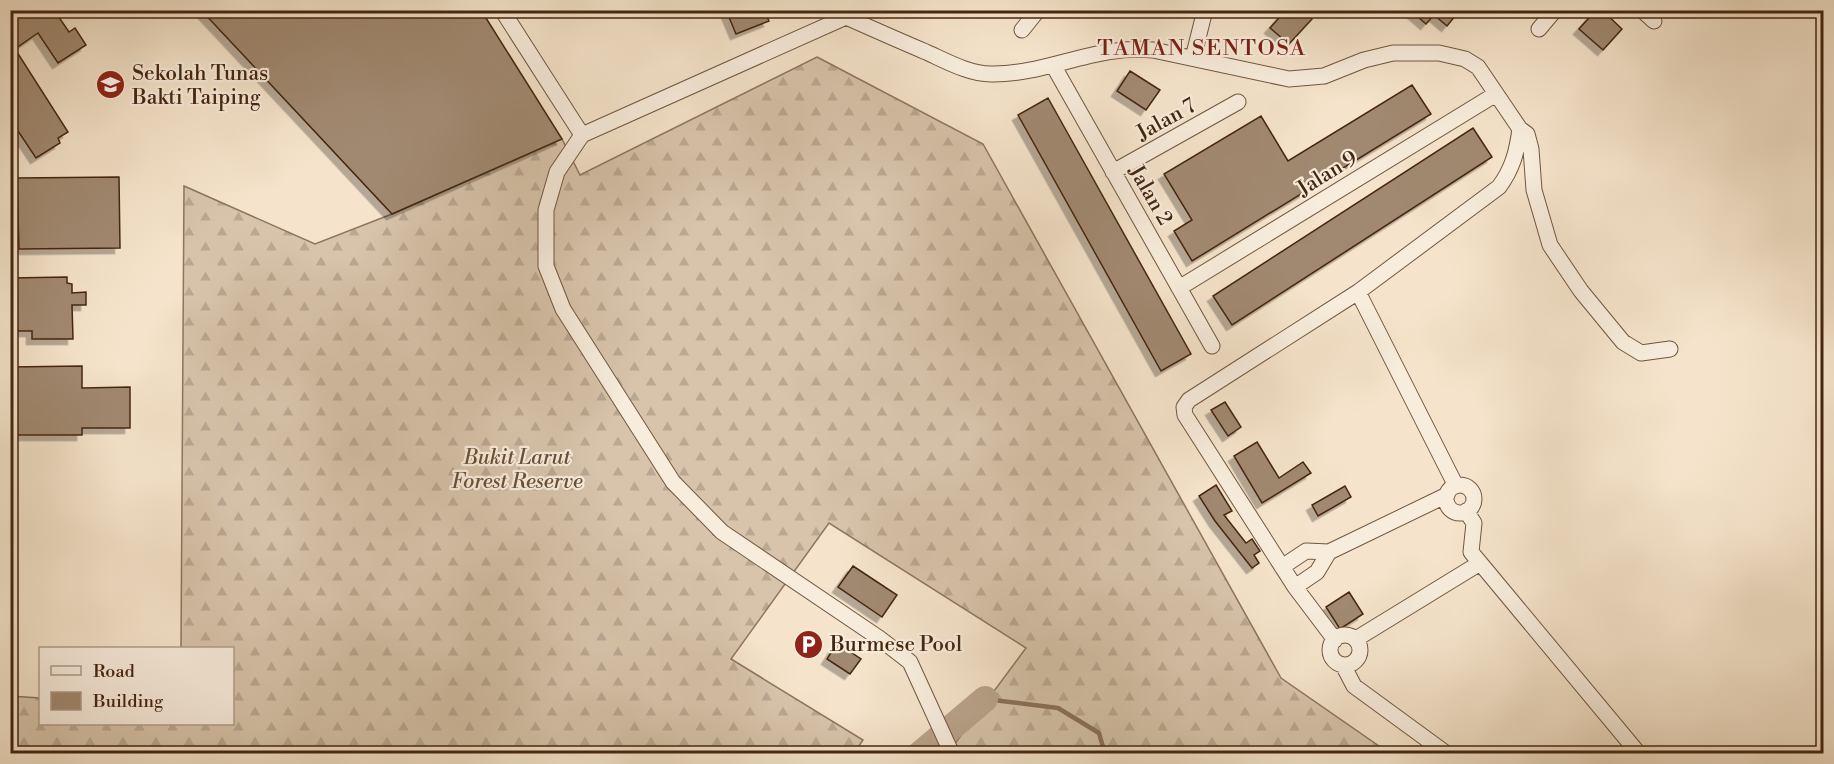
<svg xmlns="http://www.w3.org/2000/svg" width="1834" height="764" font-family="'Libre Bodoni',serif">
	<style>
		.forest { fill: url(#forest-firs); stroke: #8e755e; stroke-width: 1.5 }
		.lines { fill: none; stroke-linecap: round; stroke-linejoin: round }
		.stream { stroke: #8b715a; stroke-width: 4.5 }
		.river { stroke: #b9a38b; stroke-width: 26 }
		.building { fill: #a18971; stroke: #452610; stroke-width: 1.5; filter: url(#shadow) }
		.minor-casing { stroke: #71563f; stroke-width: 17 }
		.minor { stroke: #f8eddd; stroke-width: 15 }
		.labels { text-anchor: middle; stroke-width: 4.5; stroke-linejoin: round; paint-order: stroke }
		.poi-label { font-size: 21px; fill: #452610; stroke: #f8eddd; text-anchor: start }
		.street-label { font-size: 21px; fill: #452610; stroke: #f8eddd }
		.park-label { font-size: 21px; font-style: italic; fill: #6a4e37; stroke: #f8eddd }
		.neighbourhood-label { font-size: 22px; letter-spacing: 1.5px; fill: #7a1f14; stroke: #f8eddd }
	</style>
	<defs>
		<pattern id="forest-firs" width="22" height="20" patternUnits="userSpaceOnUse" patternTransform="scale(1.5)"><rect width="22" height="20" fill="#d7c4ab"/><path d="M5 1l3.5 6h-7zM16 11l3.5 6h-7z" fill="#baa892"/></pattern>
		<filter id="shadow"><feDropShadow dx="-5.5" dy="5.5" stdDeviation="0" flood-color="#0004"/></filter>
	</defs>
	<rect width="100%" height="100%" fill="#f5e4cb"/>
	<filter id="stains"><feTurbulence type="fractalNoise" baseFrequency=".00333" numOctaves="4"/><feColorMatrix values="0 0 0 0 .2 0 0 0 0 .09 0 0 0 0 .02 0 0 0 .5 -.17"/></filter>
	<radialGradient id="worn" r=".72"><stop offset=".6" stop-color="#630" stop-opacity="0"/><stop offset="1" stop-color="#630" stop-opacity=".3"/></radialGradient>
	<path class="forest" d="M817,57L983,144L1281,678L1389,753H948L1026,648L829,523L731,659L863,740L854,753H11L10,696L40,698V724H232V648H181L184,186L315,244L392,214L562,139L580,175Z"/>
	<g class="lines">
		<path class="stream" d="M985,699L1058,708L1099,733L1105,754"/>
		<path class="river" d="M920,754L985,699"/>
	</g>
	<path class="building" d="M24,10H54L69,32L75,28L86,45L58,63L38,33L15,49L68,132L58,138L60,143L36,158L10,119V20Z
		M201,10H481L562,139L392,214Z
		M726,10H764L769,21L736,34Z
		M1286,10H1303L1312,19L1289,44L1270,28Z
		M1410,10H1460L1447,26L1434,15L1426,24Z
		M1596,10H1602L1622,29L1603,50L1579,29Z
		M1130,71L1160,90L1146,110L1117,91Z
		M1412,85L1431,114L1192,261L1174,231L1192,220L1164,174L1261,116L1288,161Z
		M1048,98L1191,354L1161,371L1018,115Z
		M1473,128L1492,157L1232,325L1213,296Z
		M119,177L120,248L19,249L17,178Z
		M67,277V283L72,284V293L86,292V305H72L73,339H32V331H10V278Z
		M82,366V388L130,387V428H82V435H10V367Z
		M1225,402L1241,427L1228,436L1211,410Z
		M1257,442L1279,478L1303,462L1311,473L1262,503L1234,456Z
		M1216,485L1232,511L1224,515L1246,543L1252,539L1260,551L1254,555L1259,563L1252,568L1215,521L1199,496Z
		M1345,486L1351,497L1318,516L1312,505Z
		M853,566L897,595L882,617L838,587Z
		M1349,592L1363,614L1340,629L1326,607Z
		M837,643L861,659L850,674L827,659Z"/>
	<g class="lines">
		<defs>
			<path id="minor" d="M502,10L582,135
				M1642,10L1654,21
				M1539,29L1555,10
				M1022,30L1038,10
				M1193,58L1205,10
				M1053,65L1212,346
				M1520,129L1527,134L1531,149L1534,190L1550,245L1581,291L1623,342L1641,353L1670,349
				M582,135L846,17C873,29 900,41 926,52C946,61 969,74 991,74C1046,75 1096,44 1153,50L1289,79L1324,76L1364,60L1393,53H1439L1465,59L1478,67L1520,129C1517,151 1513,168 1499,187L1358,292L1189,400L1184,407L1185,415L1295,587L1335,640
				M582,135L557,172L546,210V266L563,309L673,482L722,532L879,638L910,662L952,754
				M1113,172L1238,102
				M1179,288L1496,94
				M1358,292L1456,486
				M1446 499a14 14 0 1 1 28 0a14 14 0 1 1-28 0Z
				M1466,511L1474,523L1471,552L1639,754
				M1282,567L1306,551L1329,552L1447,495
				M1295,587L1317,572L1329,552
				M1330 650a15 15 0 1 1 30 0a15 15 0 1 1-30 0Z
				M1356,639L1480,563
				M1343,665L1354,686L1447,754"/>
		</defs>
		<use href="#minor" class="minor-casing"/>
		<use href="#minor" class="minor"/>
	</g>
	<defs>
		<symbol id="school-disc" viewBox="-11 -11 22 22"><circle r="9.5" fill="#8f2418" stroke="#f8eddd"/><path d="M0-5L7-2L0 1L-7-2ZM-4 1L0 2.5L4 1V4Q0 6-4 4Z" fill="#fff"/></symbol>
		<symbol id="parking-disc" viewBox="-11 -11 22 22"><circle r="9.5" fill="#8f2418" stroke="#f8eddd"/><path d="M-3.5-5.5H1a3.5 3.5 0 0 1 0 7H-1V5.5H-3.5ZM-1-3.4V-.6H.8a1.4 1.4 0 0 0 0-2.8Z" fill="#fff"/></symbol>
	</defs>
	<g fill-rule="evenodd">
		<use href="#school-disc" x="94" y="68" width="33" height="33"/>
		<use href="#parking-disc" x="792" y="628" width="33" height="33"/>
	</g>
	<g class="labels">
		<g class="poi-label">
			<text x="132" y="80">Sekolah Tunas<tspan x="132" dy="24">Bakti Taiping</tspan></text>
			<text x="830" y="651">Burmese Pool</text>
		</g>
		<g class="street-label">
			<text transform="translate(1166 119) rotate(-29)" y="7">Jalan 7</text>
			<text transform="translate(1327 173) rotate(-32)" y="7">Jalan 9</text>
			<text transform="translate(1151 195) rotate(60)" y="7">Jalan 2</text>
		</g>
		<g class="park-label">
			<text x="517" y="464">Bukit Larut<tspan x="517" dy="24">Forest Reserve</tspan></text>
		</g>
		<g class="neighbourhood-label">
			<text x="1202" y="55">TAMAN SENTOSA</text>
		</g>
	</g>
	<rect width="1834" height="764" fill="none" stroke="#f5e4cb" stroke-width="36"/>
	<rect x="12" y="12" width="1810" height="740" fill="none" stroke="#452610" stroke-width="3"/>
	<rect x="18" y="18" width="1798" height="728" fill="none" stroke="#452610" stroke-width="1.5"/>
	<rect x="39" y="647" width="195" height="78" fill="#f8eddd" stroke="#b09d8b" stroke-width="1.5"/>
	<rect x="51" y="666" width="30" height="9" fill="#f8eddd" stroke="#b09d8b" stroke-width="1.5"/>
	<text x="93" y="677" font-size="18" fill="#452610">Road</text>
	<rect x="51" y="692" width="30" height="18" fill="#a18971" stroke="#b09d8b" stroke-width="1.5"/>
	<text x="93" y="707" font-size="18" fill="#452610">Building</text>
	<rect width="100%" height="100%" filter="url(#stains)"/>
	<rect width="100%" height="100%" fill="url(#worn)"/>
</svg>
